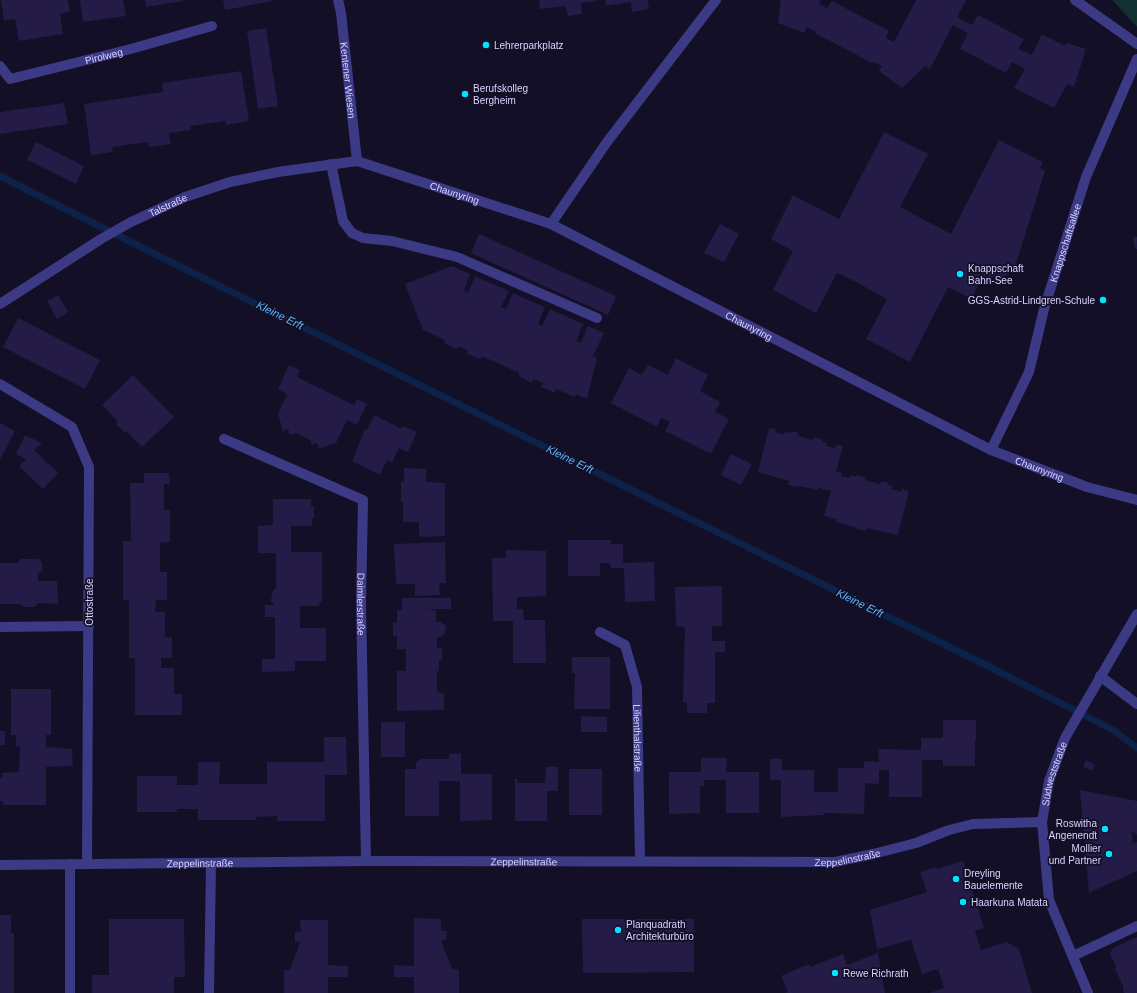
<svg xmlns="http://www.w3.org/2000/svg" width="1137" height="993" font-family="Helvetica,sans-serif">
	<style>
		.green { fill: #12302f }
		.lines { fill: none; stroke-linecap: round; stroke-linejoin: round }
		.stream { stroke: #0c2248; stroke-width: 7 }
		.building { fill: #241b47 }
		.minor { stroke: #3d3a85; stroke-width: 10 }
		.poi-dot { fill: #00e5ff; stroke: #130f26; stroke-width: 1.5 }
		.labels { text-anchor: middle; stroke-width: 3.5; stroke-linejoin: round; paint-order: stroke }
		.poi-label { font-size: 10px; fill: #d9d4ff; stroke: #130f26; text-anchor: start }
		.street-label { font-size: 10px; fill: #d9d4ff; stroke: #130f26 }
		.water-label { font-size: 11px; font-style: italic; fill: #62b6ff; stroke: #130f26 }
	</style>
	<rect width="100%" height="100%" fill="#130f26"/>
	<path class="green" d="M1112,0H1137V27Z"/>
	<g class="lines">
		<path class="stream" d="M0,176L151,252L990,667L1113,730L1137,748"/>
	</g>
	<path class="building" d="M1,0H68L70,12L60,13L63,34L19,41L15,19L4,21Z
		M80,0H123L126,16L83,22Z
		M145,0H183V1L146,7Z
		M223,0H273V1L225,10Z
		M539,0H596V1L581,3L582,14L568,16L565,6L540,9Z
		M605,0H648L649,9L632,12L631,2L606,6Z
		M781,0H821L819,4L827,8L832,1L889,31L886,38L894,42L916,0H966L957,17L972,25L978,15L1024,39L1018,49L1032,55L1042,34L1065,46L1067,43L1086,49L1074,87L1067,84L1054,108L1014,88L1025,69L1012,62L1006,73L960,49L968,33L953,25L930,69L925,66L902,88L879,71L882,66L873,62L872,63L815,33L816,32L807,27L804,33L778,23Z
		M266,28L278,106L258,109L247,31Z
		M241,71L249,121L226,125V121L190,126L191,130L169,133L171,144L149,147L148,142L112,147L113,152L91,155L84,104L163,92L162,83Z
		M64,103L68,124L0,134V112Z
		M884,132L928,154L900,207L951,234L999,140L1043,162L1040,168L1045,171L1015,267L1012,272L1001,278L990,277L981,279L972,299L948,287L910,362L866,339L887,299L854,281L837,273L816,313L773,290L793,251L771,239L793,195L839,219Z
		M36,142L84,166L76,184L27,160Z
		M720,224L739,234L724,262L704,253Z
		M479,234L616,296L608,315L471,253Z
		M1133,237H1137V249H1135Z
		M452,266L470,274L464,290L468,293L475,276L509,291L501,307L506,309L513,293L545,307L538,324L542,326L550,309L583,324L576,341L581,343L588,326L604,333L593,356L597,358L587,399L576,394L575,397L556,389L555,393L541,387L543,383L533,379L532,383L519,376V373L482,356L480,359L467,354L468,351L459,346L457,349L444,343L445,340L423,330L405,284Z
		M58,295L68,312L57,319L47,301Z
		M18,318L100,360L85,389L3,347Z
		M676,358L708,375L700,391L720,402L715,412L729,419L711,454L665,431L670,422L661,418L657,427L611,403L629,368L642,375L648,365L668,375Z
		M289,365L300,370L297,377L354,405L357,399L367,404L357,425L347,420L336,443L319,449L317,443L312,445L310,440L296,433L290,435L288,429L283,431L278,414L287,394L278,389Z
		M133,375L174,417L142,447L126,431L125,433L116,424L118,422L102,405Z
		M374,415L402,429L403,426L417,432L408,452L399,448L392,463L387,460L380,475L352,461L365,429L367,430Z
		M0,423L15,431L0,460Z
		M769,428L776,429L775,432L784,435L785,432L790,433V431L799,433L798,436L813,440L814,437L823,440L822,441L827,443L826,446L835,448L836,445L843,446L836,472L842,473L841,476L850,478L851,475L856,477V475L866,477L865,480L880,484L881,481L889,483L888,485L893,486L892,489L901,492L902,489L909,491L898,535L866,528V531L854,528L855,527L836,522V519L824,516L831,491L819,488L818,490L799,486V487L788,485L789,481L758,472Z
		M25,435L42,443L34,450L58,473L43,489L19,466L30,455L26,459L16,454Z
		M731,454L752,464L741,485L721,475Z
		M404,468L426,469V482L445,483V536L419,537V522H403V502H401V482H404Z
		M144,473H169L170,484H164V510H170V542L160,543V572H167V600H156L155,612H165V637H172V658H161V668H174V694H182V715H135V658H129V600H123V541H131L130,483H144Z
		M273,499H311V506H314V519L312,518V526H291V552H322V601L318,606H300V628H326V661H295V671L262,672V659H275V617H265V605H275L271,601L272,592L276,587V553H258V526L273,525Z
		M568,540H611V544H623V563L654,562L655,601L625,602L624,568H611L610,563H600V576H568Z
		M445,542L446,583H439L440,595L415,596V584H396L394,544Z
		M506,550L546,551V596L517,597V609H523L524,620H545L546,663H513V621H493L492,558H506Z
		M21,559H38L42,562V570L38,574V581H57L58,604L38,603L35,607H24L21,604H0V563H17Z
		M722,586V626H712V641H725V652H715V703H707V713H687V703L683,702L685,627L676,626L675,587Z
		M402,598H451V609H426L436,610V622H441L446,626L445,633L441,637H437V648H442V660H439V671H437V692L444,693V710L397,711V671H406V649H397V636L393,637V622L397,623V610H402Z
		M572,657H610V709H574L575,673H572Z
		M11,689H51V735H46V747L72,749L73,766L46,767V805H3V801H0V778H2V773L19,772L20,747L16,746V735H11Z
		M581,716L607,717V732H581Z
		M943,720H976V739H975V766H943V760H922V797H889V770H879V784L865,783L864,814L824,813V815L781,817V780H770V759H782V770H814V792H838V768H864V761L879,762L878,749L921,750V738H943Z
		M381,722H405V757H381Z
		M0,731H5V745H0Z
		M324,737H346L347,775H325V821H277V816L256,817V820H198V809H177V812H137V776H177V785H198V762H220L219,784H267V762H324Z
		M461,753V774H492V820L460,821V781H439V816H405V769H416V762L421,759H449V754Z
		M701,758H727L726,772H759V813H726V780H704V786H700V813L669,814V772H701Z
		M1086,760L1095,765L1092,771L1083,767Z
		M546,767H558V791H547V821H515V779H517V783H545Z
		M569,769H602V815H569Z
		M1080,790L1137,801V835L1132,831L1133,844L1137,842V871L1089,893Z
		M963,861L984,928L975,931L981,950L1006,942L1019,949L1032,993H929L944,988L938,969L922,974L911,940L877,949L870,910L927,892L920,872L937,867V869Z
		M0,915H11V933H14V993H0Z
		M414,918L441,919V931H447L446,940L441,941L443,946L452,969L459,970V993H414V977H394V965L414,966Z
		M109,919H184L185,977H174V993H92V975H109Z
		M582,919H694V972L583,973Z
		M300,920H328V965L348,966V977H328V993H284V970H290L300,942H295V932L301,931Z
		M1137,937V993H1124L1123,989V986L1115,969L1116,966L1110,954L1113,948Z
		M878,953L885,993H785L788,992L781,976L809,964L810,967L843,954L847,965Z"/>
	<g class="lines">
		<g class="minor">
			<path id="s1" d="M338,0L341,13L357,161"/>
			<path d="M1075,0L1137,44"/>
			<path id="s2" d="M0,66L10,79L127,50L212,26"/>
			<path d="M331,164L343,221L352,233L363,238L392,241L457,257L597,318"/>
			<path d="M551,224L607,142L716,0"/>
			<path id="s3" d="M0,304L101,239L131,222L185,197L230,182L278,172L357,161L551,224L991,450L1087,487L1137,500"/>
			<path d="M0,384L72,427L89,467L87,864"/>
			<path id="s4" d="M224,439L363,500L361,604L366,861"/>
			<path id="s5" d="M991,450L1029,372L1044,309L1086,177L1137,59"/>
			<path d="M0,627L89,626"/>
			<path id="s6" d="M600,632L625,645L637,687L640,861"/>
			<path d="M1100,676L1137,704"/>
			<path d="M70,864V993"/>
			<path id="s7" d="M0,865L366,861L835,862L873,854L916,843L949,830L973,824L1042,822"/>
			<path d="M1073,956L1137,926"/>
			<path d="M209,993L211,863"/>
			<path id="s8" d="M1088,993L1049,900L1042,822L1049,781L1065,738L1137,614"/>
		</g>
	</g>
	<g class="poi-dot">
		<circle cx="486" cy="45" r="4"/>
		<circle cx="465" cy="94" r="4"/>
		<circle cx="960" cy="274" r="4"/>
		<circle cx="1103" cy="300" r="4"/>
		<circle cx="1105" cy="829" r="4"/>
		<circle cx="1109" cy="854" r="4"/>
		<circle cx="956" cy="879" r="4"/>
		<circle cx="963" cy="902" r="4"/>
		<circle cx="618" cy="930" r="4"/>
		<circle cx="835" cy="973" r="4"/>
	</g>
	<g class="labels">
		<g class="poi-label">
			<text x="494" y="49">Lehrerparkplatz</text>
			<text x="473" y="92">Berufskolleg<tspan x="473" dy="12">Bergheim</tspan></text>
			<text x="968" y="272">Knappschaft<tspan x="968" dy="12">Bahn-See</tspan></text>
			<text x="1095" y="304" text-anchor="end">GGS-Astrid-Lindgren-Schule</text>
			<text x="1097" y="827" text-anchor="end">Roswitha<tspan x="1097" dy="12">Angenendt</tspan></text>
			<text x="1101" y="852" text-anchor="end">Mollier<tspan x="1101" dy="12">und Partner</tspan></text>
			<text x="964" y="877">Dreyling<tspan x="964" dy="12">Bauelemente</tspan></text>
			<text x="971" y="906">Haarkuna Matata</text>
			<text x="626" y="928">Planquadrath<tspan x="626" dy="12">Architekturbüro</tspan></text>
			<text x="843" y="977">Rewe Richrath</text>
		</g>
		<g class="street-label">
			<text dy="4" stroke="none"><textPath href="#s2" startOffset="113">Pirolweg</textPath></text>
			<text dy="4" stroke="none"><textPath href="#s1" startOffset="81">Kentener Wiesen</textPath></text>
			<text dy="4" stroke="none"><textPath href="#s3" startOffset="493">Chaunyring</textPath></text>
			<text dy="4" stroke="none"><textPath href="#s3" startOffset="195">Talstraße</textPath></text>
			<text dy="4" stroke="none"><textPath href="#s5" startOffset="221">Knappschaftsallee</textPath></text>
			<text dy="4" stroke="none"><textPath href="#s3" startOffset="817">Chaunyring</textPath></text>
			<text dy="4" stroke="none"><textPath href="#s3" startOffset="1141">Chaunyring</textPath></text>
			<text transform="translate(89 602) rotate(-90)" y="4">Ottostraße</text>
			<text dy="4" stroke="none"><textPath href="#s4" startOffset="256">Daimlerstraße</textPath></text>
			<text dy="4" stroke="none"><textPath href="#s6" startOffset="123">Lilienthalstraße</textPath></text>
			<text dy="4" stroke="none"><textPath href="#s8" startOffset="229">Südweststraße</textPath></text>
			<text dy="4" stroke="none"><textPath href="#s7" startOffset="848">Zeppelinstraße</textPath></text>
			<text dy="4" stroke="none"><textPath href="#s7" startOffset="524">Zeppelinstraße</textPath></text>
			<text dy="4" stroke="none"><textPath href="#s7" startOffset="200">Zeppelinstraße</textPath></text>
		</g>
		<g class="water-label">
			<text transform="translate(280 315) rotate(26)" y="4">Kleine Erft</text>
			<text transform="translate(570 459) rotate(26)" y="4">Kleine Erft</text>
			<text transform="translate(860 603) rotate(26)" y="4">Kleine Erft</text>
		</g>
	</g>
</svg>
